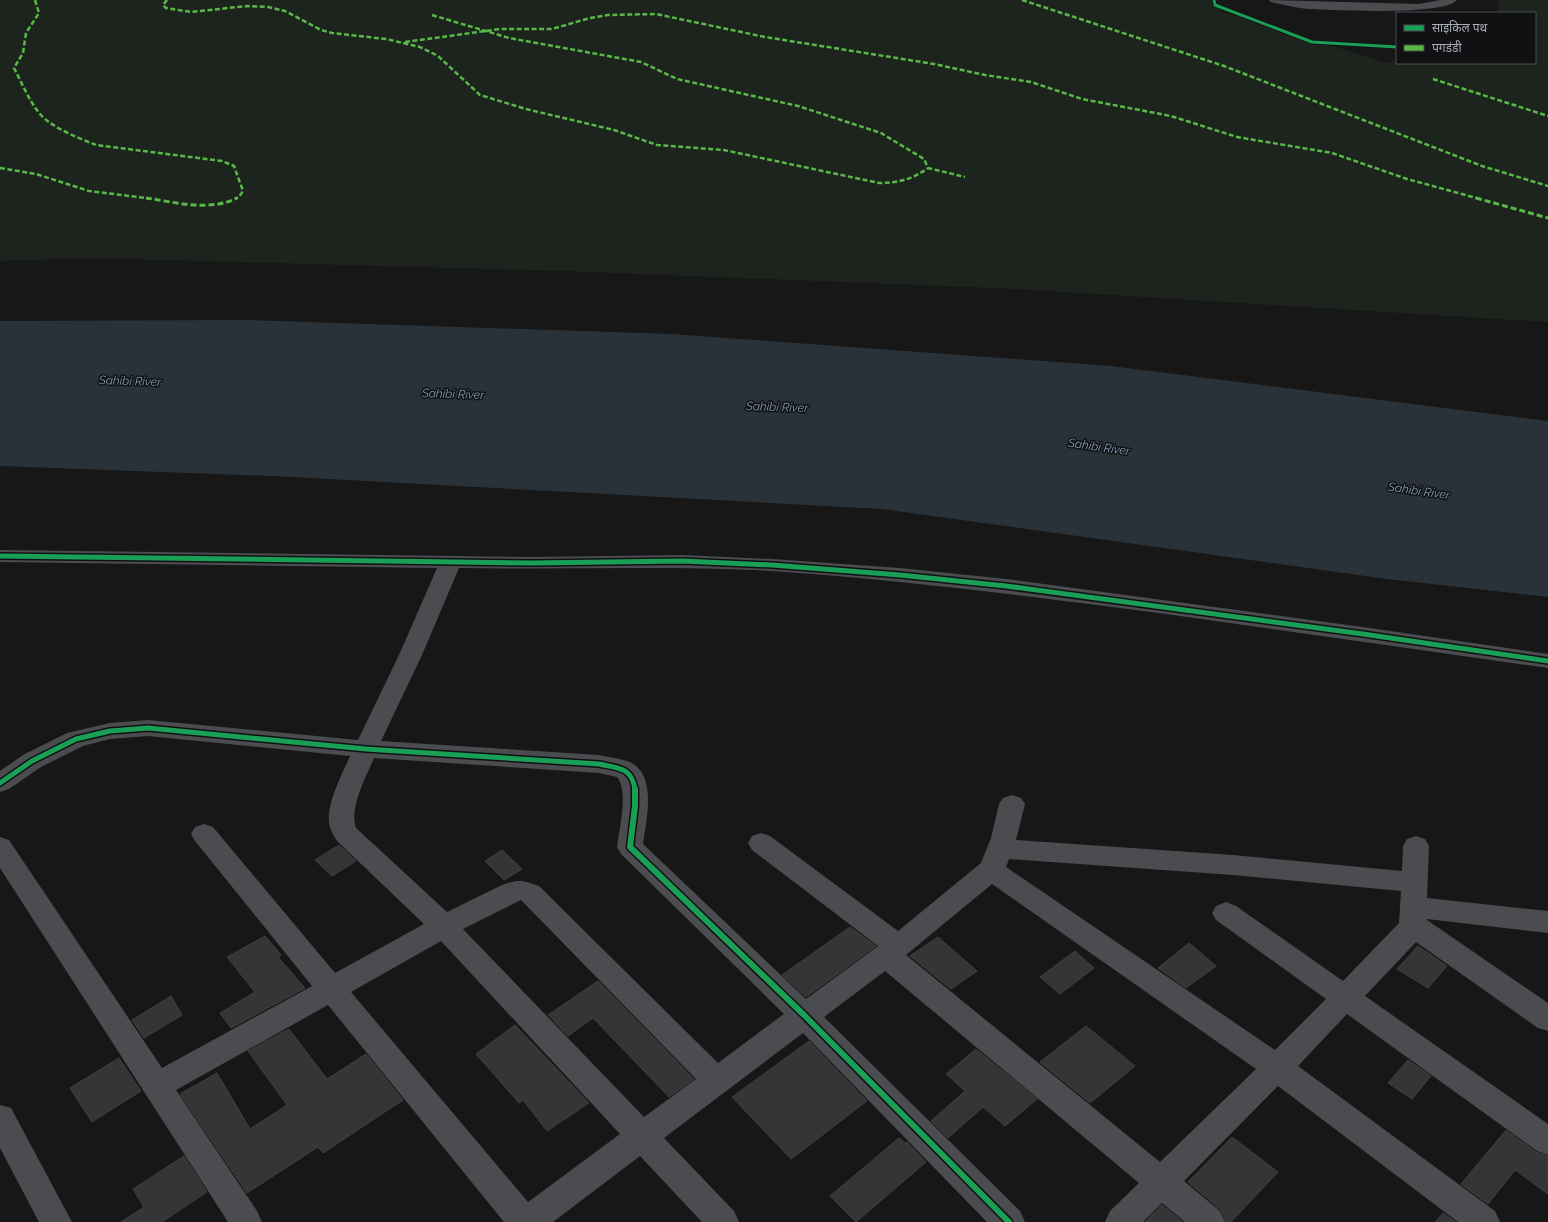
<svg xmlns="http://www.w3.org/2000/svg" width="1548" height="1222" font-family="Raleway,'Noto Sans Devanagari',sans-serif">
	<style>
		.green { fill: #1d241e }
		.water { fill: #2a3239 }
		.building { fill: #353536; stroke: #3f4043 }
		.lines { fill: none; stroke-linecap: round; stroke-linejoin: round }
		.minor { fill: #4b4c50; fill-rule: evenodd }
		.quiet-far1 { stroke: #58b947; stroke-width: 2.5; stroke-dasharray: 5 2.5; stroke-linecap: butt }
		.quiet { stroke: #58b947; stroke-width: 3; stroke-dasharray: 6 3; stroke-linecap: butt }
		.cycleway-far2-casing { stroke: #111113; stroke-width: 4.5 }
		.cycleway-far1-casing { stroke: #111113; stroke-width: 8 }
		.cycleway-casing { stroke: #111113; stroke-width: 9 }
		.cycleway-far2 { stroke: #1a9f57; stroke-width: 3 }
		.cycleway-far1 { stroke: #1a9f57; stroke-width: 5 }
		.cycleway { stroke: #1a9f57; stroke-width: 6 }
		.labels { text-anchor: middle; stroke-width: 3; stroke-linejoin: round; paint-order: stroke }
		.water-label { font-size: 12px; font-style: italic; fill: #7f9bb3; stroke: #111113 }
	</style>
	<rect width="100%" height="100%" fill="#171717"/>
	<path class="green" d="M0,0H1215L1220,11L1387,63L1397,59V63H1535V13H1499L1498,0H1548V322L1016,289L566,271L89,258L0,261Z"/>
	<path class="water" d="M249,320L672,334L1111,366L1548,421V597L1387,579L882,509L273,476L0,466V321Z"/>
	<path class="building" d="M339,845L356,861L332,876L315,860Z
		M502,850L522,869L504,880L485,861Z
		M850,927L876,946L806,997L782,975Z
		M265,936L281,955L278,957L305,988L231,1028L220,1013L255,992L227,957Z
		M938,937L977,971L951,989L910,956Z
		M1189,943L1216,966L1186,988L1158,968Z
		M1418,946L1447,966L1428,988L1397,969Z
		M1075,951L1094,968L1060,994L1040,977Z
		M598,981L694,1079L669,1097L593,1018L568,1036L548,1015Z
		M171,996L182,1015L144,1038L132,1020Z
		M515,1025L589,1103L547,1131L523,1100L519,1103L476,1054Z
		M1086,1026L1135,1066L1090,1103L1040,1062Z
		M289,1029L327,1079L366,1054L403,1100L323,1153L318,1147L247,1193L180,1094L217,1073L250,1129L287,1105L248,1051Z
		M809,1041L867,1101L791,1159L732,1097Z
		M976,1049L1037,1099L1005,1126L983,1107L948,1138L931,1121L965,1091L946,1074Z
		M119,1058L141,1091L92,1122L70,1088Z
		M1408,1060L1431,1076L1412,1099L1388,1083Z
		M1506,1130L1536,1152L1548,1156V1194L1515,1170L1488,1204L1461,1184Z
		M1232,1137L1278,1172L1231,1222H1226L1221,1210L1188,1182Z
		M899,1138L905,1143L907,1142L926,1162L856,1222L830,1196Z
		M184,1156L207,1192L162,1222H121L144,1207L133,1189Z
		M1162,1205L1183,1222H1145Z
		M1443,1213L1456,1222H1435Z"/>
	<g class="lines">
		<path class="minor" d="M1269,0L1419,4L1440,0H1457C1445,16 1331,10 1308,9C1297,8 1286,5 1275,3L1271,2Z
			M0,550L533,557L682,555L772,559L900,568L1006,579L1363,627L1548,654V668C1421,650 1294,632 1166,614C1035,597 904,580 772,571C668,565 563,570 459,568L422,655L381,741L599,755C610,758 625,758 635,765C656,781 646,822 643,844L806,999L878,946L752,850L748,843L752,836L761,833L770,836L898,931L981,863L991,838L999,804L1003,798L1012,795L1021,798L1025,804L1016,840L1233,855L1402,871L1403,846L1407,839L1416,836L1425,839L1429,846L1427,898L1548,911V933L1427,919V920L1548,1003V1031L1538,1028L1416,942L1365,996L1548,1124V1155L1537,1151L1347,1014L1298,1066L1495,1211L1500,1222H1458L1278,1086L1184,1181L1220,1211L1225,1222H1185L1162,1203L1143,1222H1105L1110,1211L1139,1183L885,971L824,1017L1020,1211L1025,1222H987L803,1033L664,1138L734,1211L739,1222H702L640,1156L553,1222H504L328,1005L176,1090L257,1211L262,1222H228L0,868V837L9,840L162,1068L312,986L195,841L191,834L195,827L204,824L213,827L335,973L424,924L337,841C333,834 329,828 329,821C327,803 343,772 350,756L148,736L110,739L83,746L41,767L9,789L0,792V771L23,755L67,733L110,723L148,720L358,740L399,655L437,568L0,562ZM374,758L599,773L617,777C629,791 619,830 617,847L621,854L784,1014L718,1063L539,886C522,880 519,879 502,885L447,912L356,828C349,808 366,777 374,758ZM1009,859L1233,875L1401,891L1399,923L1343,981L1236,906L1226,902L1216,906L1212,913L1216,920L1326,999L1275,1050L1006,867ZM992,884L1256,1069L1160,1162L906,955ZM521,900L696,1079L644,1117L463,929ZM441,941L620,1134L528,1202L351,992Z
			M0,1105L11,1108L72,1222H39L0,1148Z"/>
		<path class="quiet-far1" d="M35,0L39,13L26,33L23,53L14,68C22,83 29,101 40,114C52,128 79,138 96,145L222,161L234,166L243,191L239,197L235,199
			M167,0L163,5L166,8L191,12L247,6L268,7L285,11L321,30L332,33L386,39L420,47L438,56L480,95L526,109L614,130L657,145L724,150L879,183C898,183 913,179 928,168
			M1022,0L1224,66L1482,166L1548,186
			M432,15L509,38L641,62L677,79L798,106L881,133L924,159L928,168L965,177
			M405,42L500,29H552L590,18L608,15L656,14L765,37L934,64L985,75L1031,82L1082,99L1171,116L1237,137L1332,153L1407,179L1480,199
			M1433,79L1548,116
			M0,168L36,174L89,191L154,199"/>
		<path class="quiet" d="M146,198C174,202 210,212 237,198
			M1476,198L1548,218"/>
		<defs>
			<path id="cycleway-far2" d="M1214,0L1215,5L1312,42L1397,47"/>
			<path id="cycleway-far1" d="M0,556L533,563L682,561L772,565L900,575L1006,586L1363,634L1548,661
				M0,783L32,761L76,739L110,731L148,728L366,749L599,764C618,768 632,767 635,790"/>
			<path id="cycleway" d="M635,789V806L630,847L804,1015L1009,1222"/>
		</defs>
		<use href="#cycleway-far2" class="cycleway-far2-casing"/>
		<use href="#cycleway-far1" class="cycleway-far1-casing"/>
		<use href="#cycleway" class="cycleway-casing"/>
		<use href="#cycleway-far2" class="cycleway-far2"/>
		<use href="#cycleway-far1" class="cycleway-far1"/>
		<use href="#cycleway" class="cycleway"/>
	</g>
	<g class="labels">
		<g class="water-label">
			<text transform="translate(130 381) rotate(2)" y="4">Sahibi River</text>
			<text transform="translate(453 394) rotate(2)" y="4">Sahibi River</text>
			<text transform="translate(777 407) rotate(2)" y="4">Sahibi River</text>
			<text transform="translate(1099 447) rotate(8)" y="4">Sahibi River</text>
			<text transform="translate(1419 491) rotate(8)" y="4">Sahibi River</text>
		</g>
	</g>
	<rect x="1396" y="12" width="140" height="52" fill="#111113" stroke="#4d4f55"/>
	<rect x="1404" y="25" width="20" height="6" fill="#1a9f57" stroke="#4d4f55"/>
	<text x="1432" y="32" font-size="12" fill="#a8adb8">साइकिल पथ</text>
	<rect x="1404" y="45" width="20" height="6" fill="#58b947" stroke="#4d4f55"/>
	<text x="1432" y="52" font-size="12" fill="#a8adb8">पगडंडी</text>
</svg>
